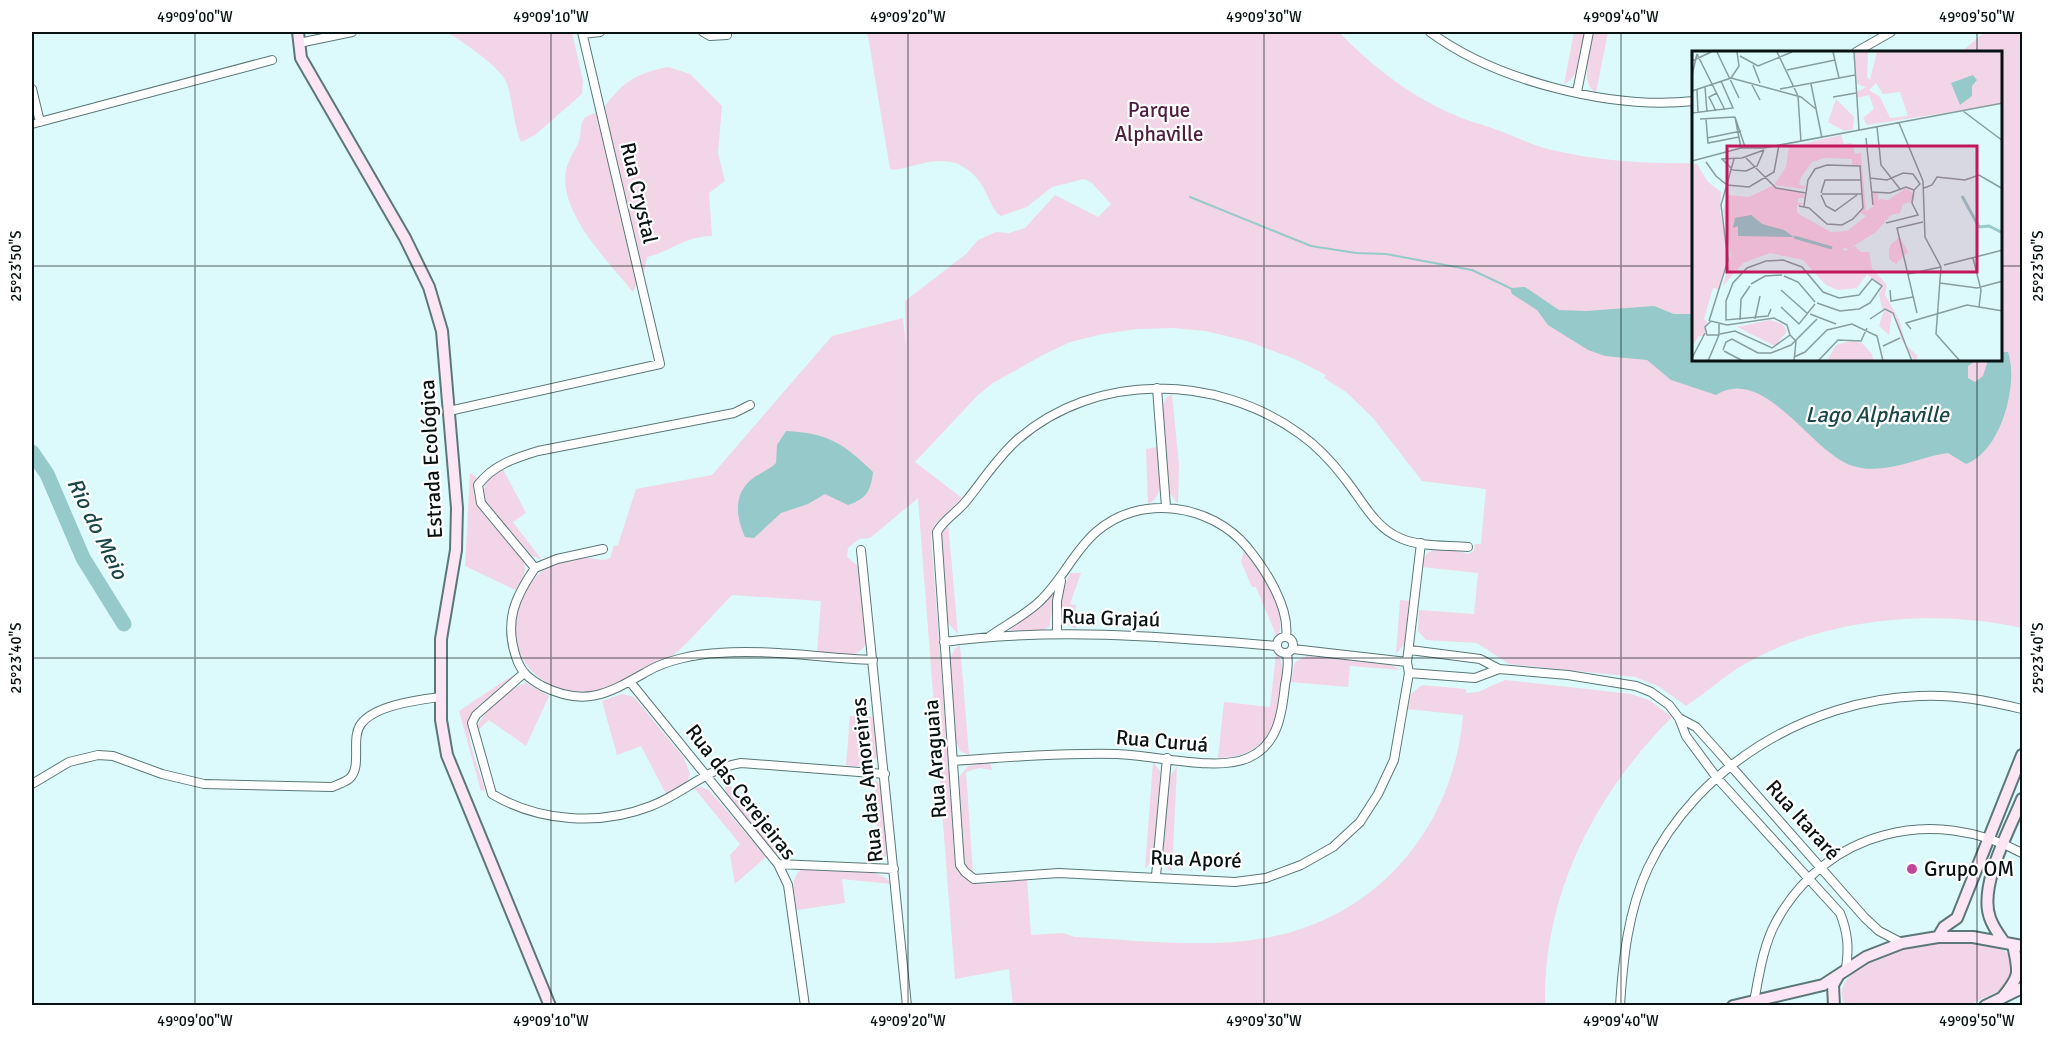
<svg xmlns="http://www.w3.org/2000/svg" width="2054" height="1037" font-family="Signika,sans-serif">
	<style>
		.green { fill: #f2d5e6 }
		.water { fill: #96c9ca }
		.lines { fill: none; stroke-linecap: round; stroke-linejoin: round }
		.stream { stroke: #96c9ca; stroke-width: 2 }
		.river { stroke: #96c9ca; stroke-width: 15 }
		.street-casing { stroke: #5b7777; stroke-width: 10 }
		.secondary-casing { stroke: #5b7777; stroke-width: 14 }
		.street { stroke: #fff; stroke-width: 8 }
		.secondary { stroke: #fce6f4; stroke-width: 10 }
		.ticks { fill: none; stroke: #081213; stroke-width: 1.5; stroke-opacity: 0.45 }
		.poi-dot { fill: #c1479a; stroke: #fff; stroke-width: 2 }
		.labels { text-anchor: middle; stroke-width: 4.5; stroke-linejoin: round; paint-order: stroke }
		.park-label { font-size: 21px; fill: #4c1d3c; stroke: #fff }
		.street-label { font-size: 21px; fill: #081213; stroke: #fff }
		.poi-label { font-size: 21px; fill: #081213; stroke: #fff; text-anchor: start }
		.water-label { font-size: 22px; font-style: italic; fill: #194748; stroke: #fff }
		.inset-river { fill: none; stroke: #96c9ca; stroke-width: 3 }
		.inset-road { fill: none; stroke: #879d9e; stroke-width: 1.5 }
		.view { fill: #c2185b; fill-opacity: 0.15; stroke: #c2185b; stroke-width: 3 }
		.inset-edge { fill: none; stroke: #081213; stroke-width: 3 }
		.neatline { fill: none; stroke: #081213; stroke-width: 2 }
		.ticks-label { font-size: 15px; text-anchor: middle; fill: #081213 }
	</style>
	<rect width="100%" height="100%" fill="#dcfafb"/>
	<path class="green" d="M446,32H572L583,81L582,94L535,135L521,142C513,125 512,89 504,78C495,64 461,40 446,32Z
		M865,32H1339C1378,73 1429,110 1483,125C1506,132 1528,144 1552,150C1599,161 1646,164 1694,163V360H2002V52H1961L1985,32H2022V628C1931,608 1819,618 1738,668C1720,680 1704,694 1686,706L1660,687L1635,677L1509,664L1477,643L1426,640L1418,631L1419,610L1474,614L1478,573L1422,567C1424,542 1450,548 1468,554L1474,551L1475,544H1481L1486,489L1422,481L1373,418L1346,392L1324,378L1326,375L1297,360L1247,341L1206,331L1173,328L1137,329L1103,334L1070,342L1043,355L993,383L978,395L915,462L962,498L935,524L931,537L956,864C966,894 1004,881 1027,879L1031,935L1063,933L1075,937C1137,940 1203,949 1265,938C1378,919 1454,826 1463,715L1408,709L1411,694L1422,685L1466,689V693L1478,692L1505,680L1631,694L1649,700L1672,717C1595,794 1543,894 1545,1005L1013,1006L1009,969L955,979L918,498L870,538L859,539L848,548L847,557L859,567L867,639C862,663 835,654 817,653L821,601L732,595C712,615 693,639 671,657C654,670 609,690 588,694C577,695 566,692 557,688C506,667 500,603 544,570C557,561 573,557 588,558C596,558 602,562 610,558L614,546L618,545L636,489L712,475L832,336L903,318L906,346L905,301L966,254L978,240L996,232L1009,233L1025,228L1055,195L1098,217L1111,204L1092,183L1084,179L1052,187L1027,207L1001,216C988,210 988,177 958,164C933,154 902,173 890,169L868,36Z
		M1574,32H1585C1583,48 1581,77 1564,84Z
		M1594,32H1608L1596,93C1578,81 1591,49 1594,32Z
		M668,67L690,74L722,106L718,153L725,181L709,193L712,236C681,237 673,251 647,257L645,269L633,292C608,261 558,212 566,170C568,160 575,151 579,141C581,135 580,128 582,122C586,113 599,114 604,107C625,81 634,74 668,67Z
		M1172,394L1179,465L1178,504L1169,492L1162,408L1166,398Z
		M1157,447C1158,464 1168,495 1148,504L1146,449Z
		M503,469L526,513L513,522L542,560L530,555L484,499C482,482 490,476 503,469Z
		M470,473L478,478C460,515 524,542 525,569C525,577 519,584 515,590L465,566Z
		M948,523L958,634L947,622L940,537L941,532Z
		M1244,550C1258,568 1291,615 1277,637L1256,587H1252L1241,562Z
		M1070,573H1081L1070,604L1076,605V629L1064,623C1056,608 1064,588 1070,573Z
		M1056,590L1049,627L1042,630L1010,631L1011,627L1041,605Z
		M1400,600L1410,601L1406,642L1396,654Z
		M960,645L969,755L960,751L956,742L950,658L955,649Z
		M1276,654C1285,663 1283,673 1282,685C1278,727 1266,757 1218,758L1224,702L1270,707Z
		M1307,656L1390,664L1400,670L1350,666L1348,687L1291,682L1295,662Z
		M513,675C505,688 489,696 478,706C457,725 479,767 485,790L481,791L459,711Z
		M526,683L549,696L526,746L489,720L477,731C476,717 513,685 526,683Z
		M622,694L634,697L684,758L690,774C687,786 676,789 666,794L641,746L617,755L602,701Z
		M850,716L875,717C878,748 888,769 846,766Z
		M990,762L992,770L979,768L966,772L973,873L967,867L964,859L959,777L968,766Z
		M1153,762L1160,771V778L1154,858L1145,869Z
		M1177,766L1172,872L1166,867L1163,857L1169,778Z
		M724,778L790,857L774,853L726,795Z
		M875,779L882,787L888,847L886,856L878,862Z
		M702,787L709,790L766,857L735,884L730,855L740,844L694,788Z
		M806,868C825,869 883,866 891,884L842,879L845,903L797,910C795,895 787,874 806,868Z
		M1964,942C1988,944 2013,944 2016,973L2002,990L1968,1005H1845C1826,972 1897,948 1922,945C1936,943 1950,943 1964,942Z"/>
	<path class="water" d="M1525,287L1559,310L1586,311L1654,306L1674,314H1694V360H1977L1968,366V378L1975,382L1983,376L1988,360H2002V352H2008C2019,384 2001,451 1966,464L1948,453C1917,457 1885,476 1853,466C1812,454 1765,364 1716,395L1671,380L1647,360L1605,356L1588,350L1548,325L1537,310L1512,294L1510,288Z
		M786,431C828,433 843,443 873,472C871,491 866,499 848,505L825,494L808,504L781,513L754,538L745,537C736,517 733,494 752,479C760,473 769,470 776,463L777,445Z"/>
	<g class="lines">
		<path class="stream" d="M1190,197L1311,246L1356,253L1386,254L1472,270L1510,288"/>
		<path class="river" d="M32,452L47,474L83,558L124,624"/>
		<defs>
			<path id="street" d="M703,32L710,36L727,35
				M1430,32C1496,81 1612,110 1694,101
				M583,34L600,32
				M299,43L352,32
				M1856,52L1891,32
				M32,89L40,122
				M1577,92L1589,32
				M32,124L272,60
				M1157,388L1166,507
				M750,405L734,413L538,451C515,458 493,465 478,485L481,503L535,568C515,597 504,621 516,657C521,672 528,678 542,686C586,708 609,693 648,671C667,660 696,654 718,653C769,649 822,658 873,660
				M449,411L660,364L582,32
				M1421,543L1407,662L1409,673L1394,760L1378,794L1360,822L1333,847L1301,865L1266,878L1235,882L1059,873L974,879L965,872L960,865L937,532C944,519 958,512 967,500C984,479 997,458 1017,440C1096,371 1217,374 1300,434C1317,446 1332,462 1345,479C1362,500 1374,527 1400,538C1420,547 1446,545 1468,547
				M861,550L907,1006
				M535,568L557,559L603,549
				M1057,633V601L1061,581
				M990,636C1006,625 1025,615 1039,602C1062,581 1073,552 1096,532C1140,493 1211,504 1247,547C1265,569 1290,607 1286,637
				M1277 645a8 8 0 1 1 16 0a8 8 0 1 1-16 0Z
				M944,642C1055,627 1166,637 1277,646
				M1293,649L1407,662
				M1410,650L1480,659L1499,669L1568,675L1636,686L1651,692L1669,705L1679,718L1686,736L1717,778L1840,913C1848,933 1849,948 1846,969
				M1409,673L1475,678L1499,669
				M523,674L476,715L472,723L492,794C539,822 600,826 651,806C683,794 707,768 741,763L885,774
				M631,683L778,864L788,885L805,1006
				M1679,718L1696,727L1715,748L1865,918L1879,931L1902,943
				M953,761C1008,757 1062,753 1117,754C1153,755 1217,772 1248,758C1278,745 1282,714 1285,685C1287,675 1289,664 1287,654
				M32,784L69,762L98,755L113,756L162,774L204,784L332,787C337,785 345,782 349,779C363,767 350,739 361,724C375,705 418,700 440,697
				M778,864L894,869
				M1156,876L1167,758
				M1754,1002C1759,975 1763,946 1776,922C1826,830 1934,805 2022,853
				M1620,1006C1623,959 1628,911 1648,868C1697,766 1808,700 1919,696C1954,694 1989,701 2022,709"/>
			<path id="secondary" d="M298,32L301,58L405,238L429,287L442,331L457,508L456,550L441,639V720L447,755L550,1006
				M1938,937L1944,927L1957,918L2022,755
				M2004,942C1999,935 1993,927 1990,918C1978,886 2010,829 2022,799
				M2002,998C2021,975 2019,973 2013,945
				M1733,1006L1823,985L1866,957L1902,943L1938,937H1973L2022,946
				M1834,1006L1833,985L1838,976
				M1985,1006L2022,988"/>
		</defs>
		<use href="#street" class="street-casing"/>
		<use href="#secondary" class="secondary-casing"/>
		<use href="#street" class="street"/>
		<use href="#secondary" class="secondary"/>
	</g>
	<path class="ticks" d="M195,32V1006M551,32V1006M908,32V1006M1264,32V1006M1621,32V1006M1977,32V52M32,266H1694M2002,266H2022M1977,360V1006M32,658H2022"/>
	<circle class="poi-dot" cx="1912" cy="869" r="6"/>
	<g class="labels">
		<g class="park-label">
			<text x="1159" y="117">Parque<tspan x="1159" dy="24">Alphaville</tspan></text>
		</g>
		<g class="street-label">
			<text transform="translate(639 193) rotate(77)" y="7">Rua Crystal</text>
			<text transform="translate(431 459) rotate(-93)" y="7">Estrada Ecológica</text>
			<text transform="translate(1111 618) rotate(2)" y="7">Rua Grajaú</text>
			<text transform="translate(1162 741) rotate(5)" y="7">Rua Curuá</text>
			<text transform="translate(935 759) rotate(-94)" y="7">Rua Araguaia</text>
			<text transform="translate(867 780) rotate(-96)" y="7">Rua das Amoreiras</text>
			<text transform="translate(741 792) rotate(52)" y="7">Rua das Cerejeiras</text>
			<text transform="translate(1803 820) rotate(48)" y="7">Rua Itararé</text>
			<text transform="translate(1196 859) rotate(2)" y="7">Rua Aporé</text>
		</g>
		<g class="poi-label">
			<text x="1924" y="876">Grupo OM</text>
		</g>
		<g class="water-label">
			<text x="1877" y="422">Lago Alphaville</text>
			<text transform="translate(98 528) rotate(64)" y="8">Rio do Meio</text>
		</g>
	</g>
	<g transform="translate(1692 51)">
		<rect width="310" height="310" fill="#dcfafb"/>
		<path d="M162,1H176L175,26L178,29L185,1H310V53L175,74L171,67L182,58L177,44L165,47V41L174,36L165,33ZM184,32L191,43L208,41L216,65L198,67L188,46L177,39ZM144,48L162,66L161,78L152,80L136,71ZM149,84L152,93L160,92L163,103L169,102L174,160L182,155L180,142H186V148L196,149L214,137L223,144L220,151L211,153L208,162L199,164L184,181L157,198L150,197L153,200L163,195L169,201H177L180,217L195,234L193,244L207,268L214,294L226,305L223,310L209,288L204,265L190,258L187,243L190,237L175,223L165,237L146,239L134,234L111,209L78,202L51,212L31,235L39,204L31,160L35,144L57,146L80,135L112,143L113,147H106V152H112L105,155V162L139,181L155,180L174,165L168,161L171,158L169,116L160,114V108L133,107L120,111L109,126L107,134L114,135L112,138L82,134L94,116L97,96ZM0,113H5L16,131L29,141L28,161L36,196L34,213L26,238L21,237L12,268L15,271L12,285H7L0,296ZM208,186L216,201L204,213L197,208V199L199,193ZM192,259L200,262L197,284L187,275ZM78,269L90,273L95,280L83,295L45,276ZM159,290L170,292L180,303L181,309L135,310L144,294Z" fill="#f2d5e6" fill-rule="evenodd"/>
		<path d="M281,24L285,29L280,35V45L268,54L259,32ZM59,164L70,173L92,179L102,186L46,185V175L41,177L43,167Z" fill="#96c9ca"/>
		<path class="inset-river" d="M270,145L287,176L297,175L311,182M102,186L140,197"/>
		<path class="inset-road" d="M25,1L47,47M85,1L106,45L109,91M141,1L147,27M162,1L167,79M5,3L33,59M48,5L66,15L100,1M0,10L19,1M61,14L68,32M95,19L143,9M0,24L5,3M39,27L109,46L124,58M59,32L68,49M119,33L130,87M13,36L15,61M88,38L163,24M5,39L6,61M0,40L39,27L47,15L45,1M141,46L164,42M24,60L17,46L25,42M271,60L311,90M0,62L41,57L29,30M43,66L53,96M43,66L49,97M8,68L43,66M14,68L16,92L47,86M207,72L231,130L233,186L249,216L244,283L268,310M185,76L189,114L208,138M15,87L49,80M174,87L181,154M54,107L84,137L114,142M29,108L50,107L72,99M30,108L41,119L54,120L65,115L72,99M0,110L49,97H72L311,52M14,111L24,125L35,134L57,136L82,121L87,94M178,127L195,129L211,122L221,123L228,133L222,139M232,137L240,134L245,126L273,129L287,124L311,138M179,141L198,142L214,136L222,139L220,152L226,164L194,172M129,142L133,129H169M130,143H170M129,144L134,155L143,160L165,144M107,155L117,157L135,173L150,174L161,168L171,157L168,115L135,114L123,118L116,129L112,155M281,207L289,239L287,256M252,214L311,199M216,223L249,216M92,225L106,231L123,251M248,232L285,237L311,230M59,233L73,225L90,224M89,239L116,263M198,239L199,250L221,246M89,256L107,273L123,253M79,258L76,265L34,269V250L41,232L55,217L74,210L91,209L110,216L131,241L147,247L167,244L180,228L190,235L178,252L167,258L148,260L125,252M225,262L205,177L231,171M118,263L144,273M63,268L68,245M178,268L193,258L201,262L220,310M48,269L49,248L58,235M17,270L36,209L29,154L42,108M27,273V284H15L13,276L19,270L35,274L82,267L95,274L98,284L80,297L43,280L28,283M219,278L214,272L275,254L311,260M98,284L104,290L102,310M191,295L208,287M31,299L34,291L40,288L66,302H79L99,294L125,268M32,300L51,310M102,306L113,301L135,279L160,273L185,285L191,310M0,307L13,282M16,310L27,284M126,310L146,289L169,290L175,277"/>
		<path class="view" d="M35,95H285V221H35Z"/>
		<rect width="310" height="310" class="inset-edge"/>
	</g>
	<rect width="2054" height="1037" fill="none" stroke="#ffffff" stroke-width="66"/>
	<rect x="33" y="33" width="1988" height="971" class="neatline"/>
	<g class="ticks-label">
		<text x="195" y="22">49°09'00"W</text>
		<text x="551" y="22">49°09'10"W</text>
		<text x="908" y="22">49°09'20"W</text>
		<text x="1264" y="22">49°09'30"W</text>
		<text x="1621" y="22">49°09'40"W</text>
		<text x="1977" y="22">49°09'50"W</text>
		<text transform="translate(2038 266) rotate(-90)" y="5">25°23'50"S</text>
		<text transform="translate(16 266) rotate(-90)" y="5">25°23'50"S</text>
		<text transform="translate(2038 658) rotate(-90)" y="5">25°23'40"S</text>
		<text transform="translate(16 658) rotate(-90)" y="5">25°23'40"S</text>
		<text x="195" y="1026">49°09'00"W</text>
		<text x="551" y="1026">49°09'10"W</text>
		<text x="908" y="1026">49°09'20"W</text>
		<text x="1264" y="1026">49°09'30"W</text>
		<text x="1621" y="1026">49°09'40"W</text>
		<text x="1977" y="1026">49°09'50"W</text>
	</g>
</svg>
